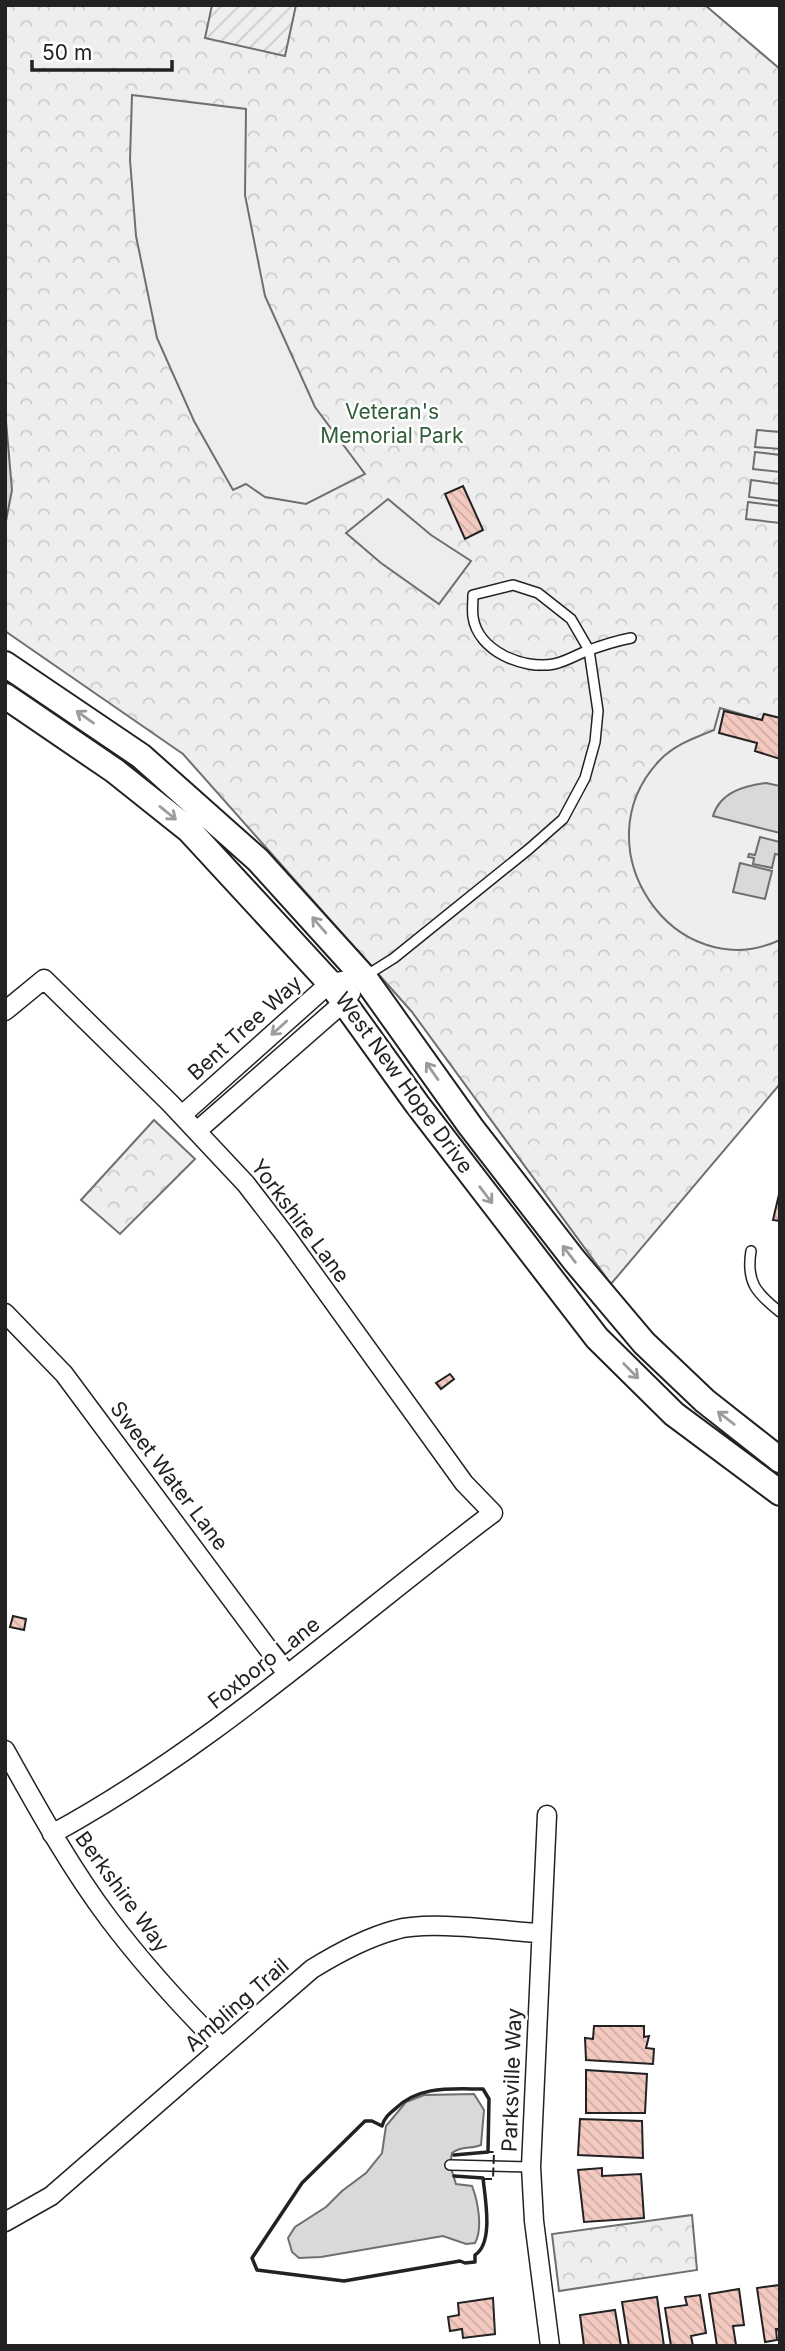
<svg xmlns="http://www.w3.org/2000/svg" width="785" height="2351" font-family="Inter,sans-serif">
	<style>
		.park { fill: url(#park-crowns); stroke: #6f6f6f; stroke-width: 2 }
		.garden { fill: url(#garden-furrows); stroke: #6f6f6f; stroke-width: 2 }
		.pitch { fill: #eee; stroke: #6f6f6f; stroke-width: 2 }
		.parking { fill: #ededed; stroke: #6f6f6f; stroke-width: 2 }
		.water { fill: #d9d9d9; stroke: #6f6f6f; stroke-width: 2 }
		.building { fill: url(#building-back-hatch); stroke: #222; stroke-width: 2 }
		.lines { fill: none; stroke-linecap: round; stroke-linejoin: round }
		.lane-casing { stroke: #222; stroke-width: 12 }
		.street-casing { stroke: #222; stroke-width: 21 }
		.secondary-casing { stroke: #222; stroke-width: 28 }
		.lane { stroke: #fff; stroke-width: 9 }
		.street { stroke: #fff; stroke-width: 18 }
		.secondary { stroke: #fff; stroke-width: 24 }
		.fence { stroke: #222; stroke-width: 2; stroke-dasharray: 9 3.5; stroke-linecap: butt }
		.wall { stroke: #222; stroke-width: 3.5 }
		.oneway { stroke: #9c9c9c }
		.labels { text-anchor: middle; stroke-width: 5; stroke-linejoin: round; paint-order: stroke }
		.park-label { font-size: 21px; fill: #2f5e38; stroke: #fff }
		.street-label { font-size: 21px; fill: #222; stroke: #fff }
	</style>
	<defs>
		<pattern id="park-crowns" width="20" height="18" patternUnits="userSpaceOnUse" patternTransform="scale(1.75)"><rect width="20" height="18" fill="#eee"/><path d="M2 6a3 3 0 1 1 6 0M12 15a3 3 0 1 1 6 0" fill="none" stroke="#ccc"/></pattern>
		<pattern id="garden-furrows" width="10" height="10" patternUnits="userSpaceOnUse" patternTransform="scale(1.75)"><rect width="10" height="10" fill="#eee"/><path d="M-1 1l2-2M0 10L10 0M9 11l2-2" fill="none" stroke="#ccc"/></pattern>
		<pattern id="building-back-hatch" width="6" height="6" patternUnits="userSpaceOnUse" patternTransform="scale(1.75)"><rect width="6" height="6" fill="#f3c9c0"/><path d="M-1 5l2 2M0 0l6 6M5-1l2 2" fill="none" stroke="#d0aca5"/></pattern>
	</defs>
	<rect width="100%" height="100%" fill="#fff"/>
	<path class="park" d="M5,5H705L780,69V1084L611,1284L412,1012L183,754L5,631Z
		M154,1120L195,1159L120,1234L81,1200Z
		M692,2215L697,2270L559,2291L552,2234Z"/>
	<path class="garden" d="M212,5H296L285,56L205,38Z"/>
	<path class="pitch" d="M757,430L780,432V449L755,447Z
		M755,452L780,455V472L753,469Z
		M751,480L780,484V501L749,497Z
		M748,502L780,506V523L746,519Z
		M720,708L762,720L764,714L780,718V940C675,988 578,848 659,761C674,745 694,738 714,730Z"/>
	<path class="parking" d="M132,95L246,109L245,195L265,296L315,407L365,474L306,504L265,497L246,484L233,490L194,421L157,338L136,236L130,160Z
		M388,499L431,535L471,561L439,604L381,563L346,533Z"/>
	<path class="water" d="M5,410L12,490L5,526Z
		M766,783L780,786V833L713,816C720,792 744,786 766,783Z
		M760,837L780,842V855L775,854L772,868L753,864L754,858L748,857L749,854L755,855Z
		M740,863L772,871L765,899L733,892Z
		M474,2094L484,2110L481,2145C472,2149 460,2146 452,2153L450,2165L456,2184L472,2186C478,2201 483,2229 475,2243L466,2244L443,2236L321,2257L299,2258L292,2252L288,2238L295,2227L326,2207L342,2191L366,2173L382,2153L386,2126L406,2102L424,2095Z"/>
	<path class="building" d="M463,486L483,530L465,539L445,494Z
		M724,711L762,720L764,714L780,718V759L755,751L757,743L719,733Z
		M780,1190V1221L773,1220Z
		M450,1374L454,1379L441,1389L436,1383Z
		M13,1616L26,1619L24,1630L10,1627Z
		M594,2026H644V2037L649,2036L646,2048L654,2049L653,2064L586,2060L585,2038L593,2039Z
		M586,2070L647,2074L645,2113H586Z
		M580,2119L642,2121L643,2158L578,2155Z
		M602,2168V2176L641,2174L644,2218L584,2222L578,2170Z
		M780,2285V2336L778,2329H776L777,2340L765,2342L757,2288Z
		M739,2289L744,2325L733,2326L736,2345L717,2346L709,2294Z
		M700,2295L706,2333L691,2336L693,2346H671L665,2308L687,2305L685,2297Z
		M657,2297L664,2346H629L622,2302Z
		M493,2298L495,2334L463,2338L462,2329L450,2331L448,2317L459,2315L458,2303Z
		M615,2310L621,2346H584L580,2315Z"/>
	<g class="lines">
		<defs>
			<path id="lane" d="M367,975L394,958L529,849L563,819L585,778L595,742L598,711L589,650L571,619L538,593L513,585L473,595C473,602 472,610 473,617C478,651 523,670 554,664C564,662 575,656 584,652C600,646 615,641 631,638
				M751,1251C746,1282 756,1293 780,1312
				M450,2165L531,2167"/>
			<path id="street" d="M5,1011L44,979L170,1103L246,1184L286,1236L464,1483L493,1513C348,1622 212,1747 52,1834
				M182,1115L330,983L364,977
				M198,1130L344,1002L351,993
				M5,1313L64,1374L287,1674
				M5,1750C37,1807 69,1866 109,1919C143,1964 182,2007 222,2047
				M547,1815L531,2167L534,2221L550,2346
				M5,2222L51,2196L312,1969C338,1953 365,1938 395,1930C429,1920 502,1931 540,1933"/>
			<path id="secondary" d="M5,664L141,756L258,860L364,977L471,1127L574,1260L644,1343L705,1401L780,1460
				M5,696L115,771L189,830L330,983L417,1104L597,1338L674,1414L780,1493"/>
		</defs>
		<use href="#lane" class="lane-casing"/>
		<use href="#street" class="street-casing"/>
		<use href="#secondary" class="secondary-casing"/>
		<use href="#lane" class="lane"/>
		<use href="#street" class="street"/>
		<use href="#secondary" class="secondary"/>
		<path class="fence" d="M483,2179H493L494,2152H488"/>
		<path class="wall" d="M454,2155L488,2152L489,2099L483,2089C452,2089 419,2085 395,2109C389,2114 384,2118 382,2126L372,2121H365L302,2183L252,2258L257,2270L344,2281L460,2261L465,2263L475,2262V2255C494,2243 485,2198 483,2178L454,2176"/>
	</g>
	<defs><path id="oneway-shaft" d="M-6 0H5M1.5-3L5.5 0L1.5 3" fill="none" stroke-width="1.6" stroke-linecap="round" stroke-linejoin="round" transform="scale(1.75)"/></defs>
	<g class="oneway">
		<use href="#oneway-shaft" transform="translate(85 717) rotate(-145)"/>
		<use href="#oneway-shaft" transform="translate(168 813) rotate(39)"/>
		<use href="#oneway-shaft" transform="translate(319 925) rotate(-131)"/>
		<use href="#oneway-shaft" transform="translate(279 1028) rotate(138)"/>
		<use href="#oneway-shaft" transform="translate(432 1071) rotate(-125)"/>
		<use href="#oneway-shaft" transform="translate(486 1195) rotate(53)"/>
		<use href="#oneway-shaft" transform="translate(569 1254) rotate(-128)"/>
		<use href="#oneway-shaft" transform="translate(631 1371) rotate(45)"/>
		<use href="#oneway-shaft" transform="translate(726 1418) rotate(-142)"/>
	</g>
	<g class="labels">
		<g class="park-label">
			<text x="392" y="419">Veteran's<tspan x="392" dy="24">Memorial Park</tspan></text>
		</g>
		<g class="street-label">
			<text transform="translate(245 1028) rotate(-42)" y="7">Bent Tree Way</text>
			<text transform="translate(404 1083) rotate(54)" y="7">West New Hope Drive</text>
			<text transform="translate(300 1221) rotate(53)" y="7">Yorkshire Lane</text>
			<text transform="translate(169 1476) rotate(53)" y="7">Sweet Water Lane</text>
			<text transform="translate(264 1663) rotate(-38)" y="7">Foxboro Lane</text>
			<text transform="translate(122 1892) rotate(54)" y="7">Berkshire Way</text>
			<text transform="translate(237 2005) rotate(-41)" y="7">Ambling Trail</text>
			<text transform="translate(512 2080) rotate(-88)" y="7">Parksville Way</text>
		</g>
	</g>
	<rect width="785" height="2351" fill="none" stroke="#222222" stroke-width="14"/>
	<path d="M32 60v10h140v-10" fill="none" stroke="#222222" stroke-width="3.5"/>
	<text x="42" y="60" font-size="21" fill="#222222" stroke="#ffffff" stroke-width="5" paint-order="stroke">50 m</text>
</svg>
